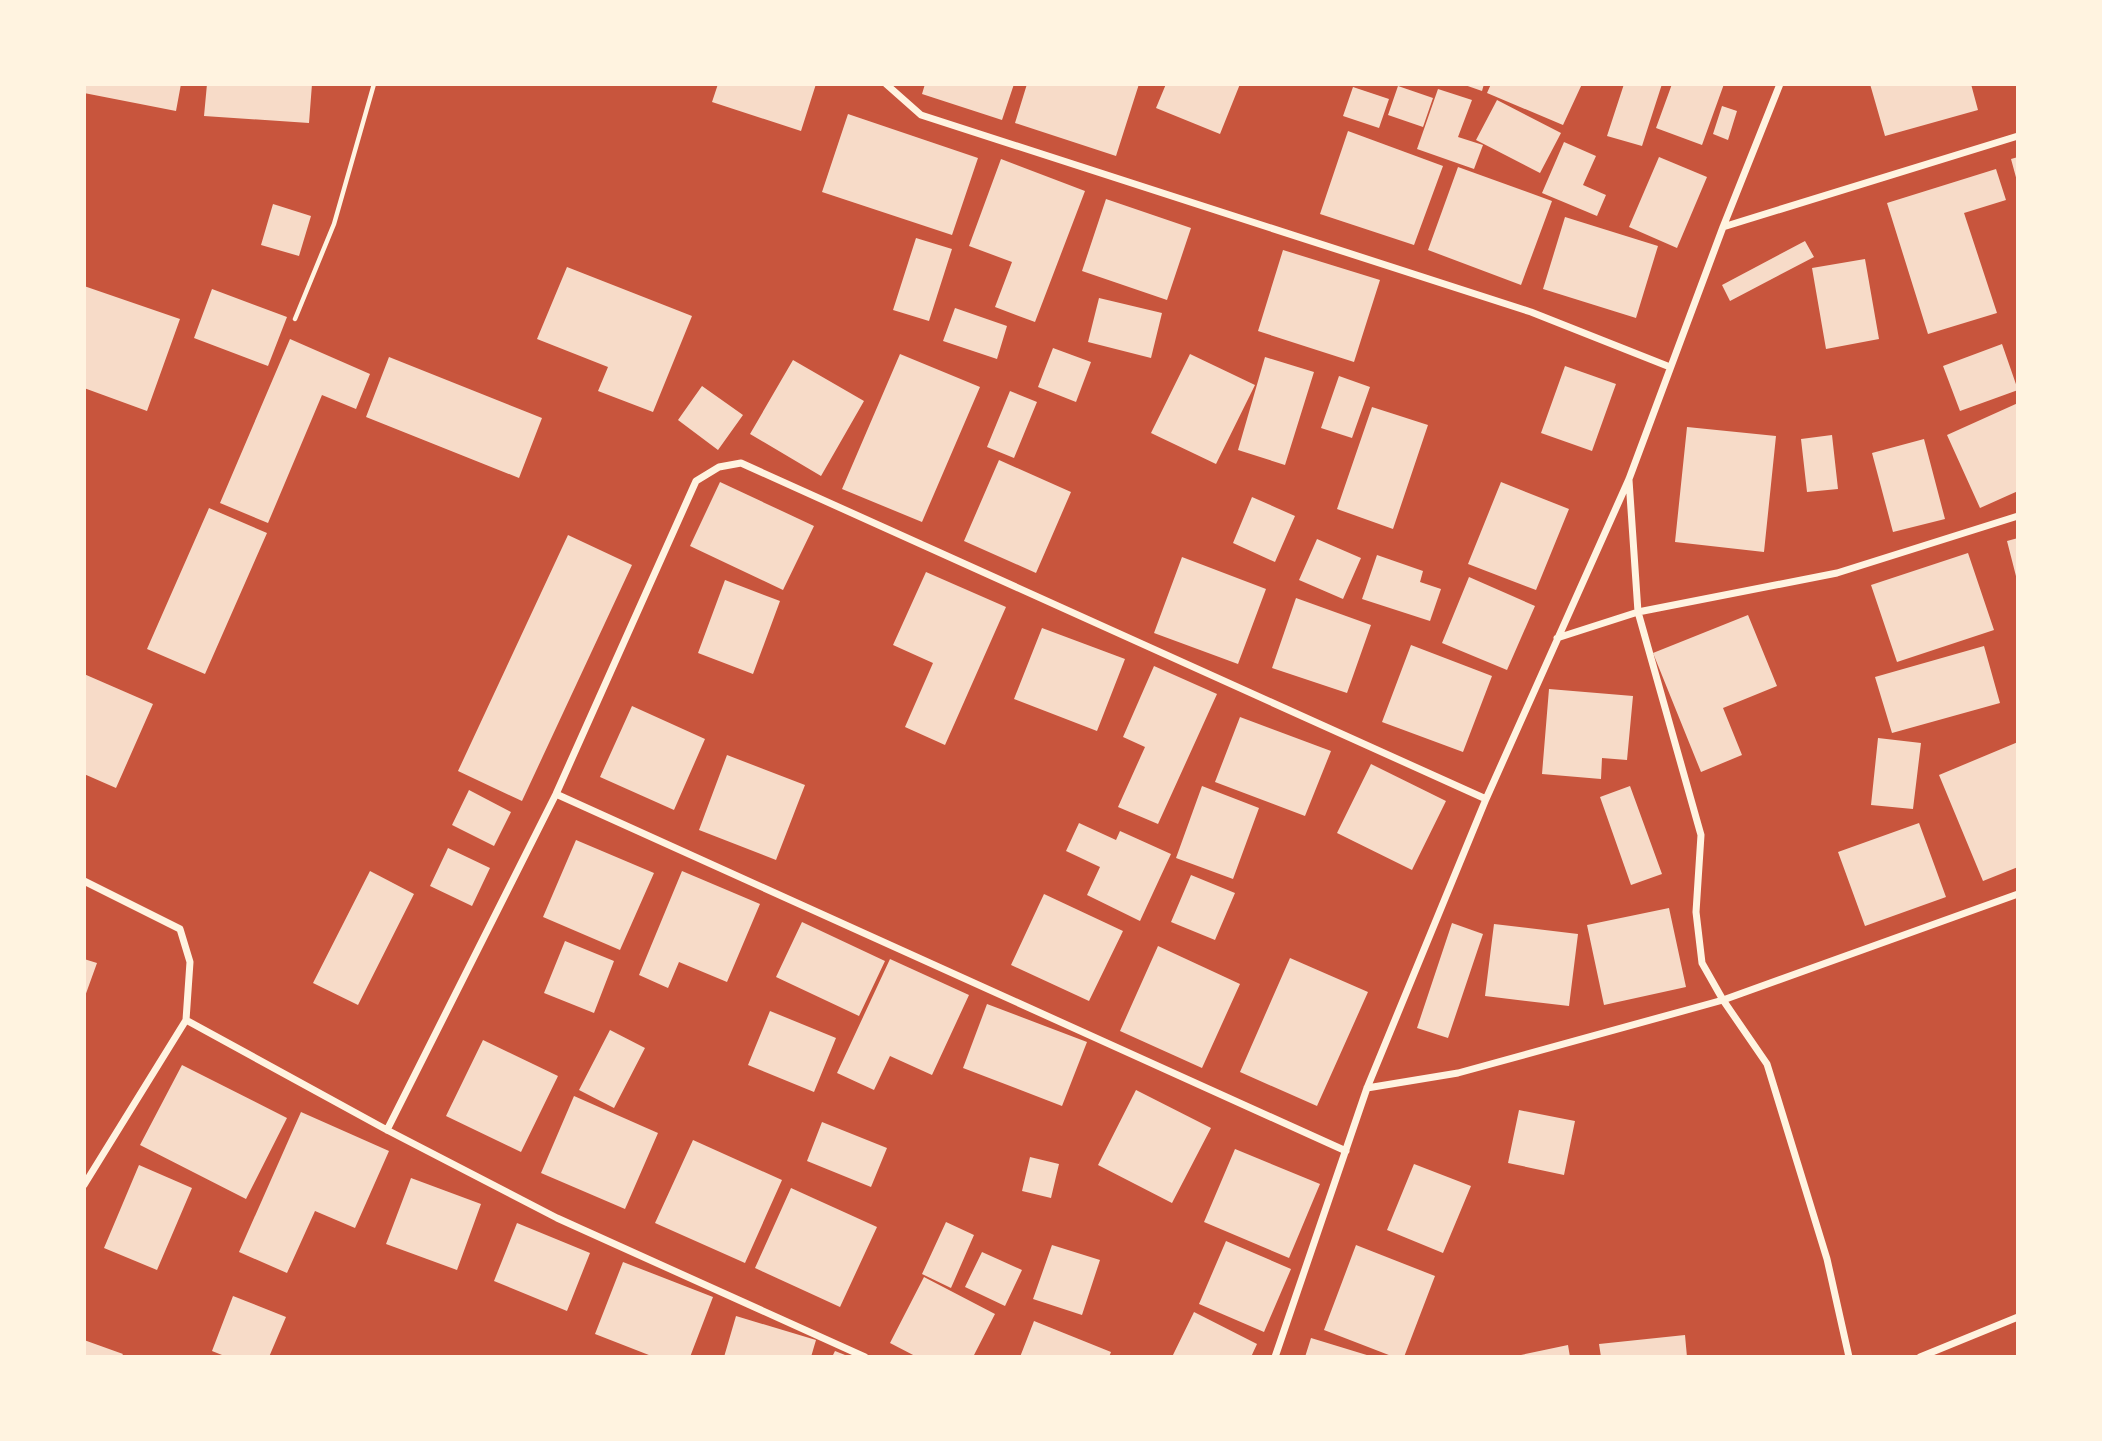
<svg xmlns="http://www.w3.org/2000/svg" width="2102" height="1441" font-family="'Sofia Sans Condensed',sans-serif">
	<style>
		.building { fill: #f7dbc8 }
		.lines { fill: none; stroke-linecap: round; stroke-linejoin: round }
		.path { stroke: #fff3e0; stroke-width: 4.5 }
		.minor { stroke: #fff3e0; stroke-width: 7 }
	</style>
	<rect width="100%" height="100%" fill="#c8553d"/>
	<path class="building" d="M84,84H181L176,111L84,93Z
		M207,84H312L309,123L204,116Z
		M718,84H816L801,131L712,102Z
		M925,84H1014L1002,120L922,94Z
		M1027,84H1139L1116,156L1015,123Z
		M1166,84H1240L1220,134L1156,108Z
		M1462,84H1484L1482,91Z
		M1491,84H1582L1563,125L1487,93Z
		M1624,84H1662L1642,146L1607,136Z
		M1672,84H1724L1702,145L1656,128Z
		M1870,84H1971L1978,110L1885,136Z
		M1398,86L1433,98L1423,127L1388,115Z
		M1353,87L1389,99L1379,128L1343,116Z
		M1438,89L1472,100L1458,137L1483,145L1474,169L1417,149Z
		M1497,100L1561,133L1540,173L1476,140Z
		M1722,106L1737,111L1728,140L1713,134Z
		M848,114L978,158L952,235L822,192Z
		M1348,131L1443,166L1414,245L1320,214Z
		M1564,142L1596,156L1583,185L1606,195L1597,216L1542,193Z
		M1659,157L1707,177L1677,248L1629,227Z
		M2018,157V181H2017L2011,159Z
		M1001,159L1085,191L1035,322L995,307L1012,262L969,246Z
		M1458,167L1552,201L1521,285L1428,250Z
		M1996,169L2006,200L1964,213L1997,313L1928,334L1887,203Z
		M1106,199L1191,228L1167,300L1082,271Z
		M273,204L311,216L299,256L261,245Z
		M1565,217L1658,246L1636,318L1543,289Z
		M916,238L952,249L929,321L893,310Z
		M1805,241L1814,257L1730,301L1722,285Z
		M1283,250L1380,280L1354,362L1258,331Z
		M1865,259L1879,339L1826,349L1812,268Z
		M567,267L692,316L653,412L598,391L608,367L537,339Z
		M84,286L180,319L147,411L84,388Z
		M212,289L287,317L268,366L194,338Z
		M1099,298L1162,313L1151,358L1088,342Z
		M955,308L1007,326L997,359L943,341Z
		M290,339L370,374L356,409L322,395L268,523L220,503Z
		M2002,344L2018,390L1960,411L1943,366Z
		M1053,348L1091,362L1076,402L1038,387Z
		M900,354L980,387L922,522L842,489Z
		M1190,354L1255,385L1216,464L1151,433Z
		M389,357L542,418L519,478L366,417Z
		M1265,357L1314,372L1285,465L1238,450Z
		M793,360L864,401L821,476L750,434Z
		M1565,366L1616,384L1592,451L1541,433Z
		M1339,376L1370,387L1352,438L1321,428Z
		M702,386L743,415L718,450L678,420Z
		M1010,391L1037,402L1014,458L987,447Z
		M2018,403V491L1980,508L1947,435Z
		M1372,407L1428,425L1393,529L1337,509Z
		M1687,427L1776,436L1764,552L1675,542Z
		M1832,435L1838,489L1807,492L1801,439Z
		M1924,439L1945,519L1893,532L1872,453Z
		M999,460L1071,492L1036,573L964,541Z
		M720,482L814,526L783,590L690,546Z
		M1501,482L1569,509L1536,590L1468,564Z
		M1252,497L1295,516L1275,562L1233,543Z
		M209,508L267,533L205,674L147,649Z
		M568,535L632,565L522,801L458,771Z
		M2018,538V580H2017L2007,541Z
		M1317,539L1361,558L1343,599L1299,580Z
		M1968,553L1994,630L1897,662L1871,585Z
		M1377,555L1423,571L1420,582L1441,589L1430,621L1362,599Z
		M1182,557L1266,589L1238,664L1154,633Z
		M926,572L1006,607L945,745L905,727L933,663L893,645Z
		M1469,577L1535,606L1507,670L1442,643Z
		M725,580L780,601L753,674L698,653Z
		M1296,598L1371,625L1347,693L1272,668Z
		M1748,615L1777,686L1723,708L1742,755L1701,772L1653,653Z
		M1042,628L1125,659L1097,731L1014,699Z
		M1411,645L1492,676L1463,752L1382,722Z
		M1984,646L2000,703L1892,733L1875,677Z
		M1154,666L1217,694L1158,824L1118,807L1145,747L1123,737Z
		M84,674L153,704L116,788L84,774Z
		M1549,689L1633,696L1627,760L1602,758L1601,779L1542,774Z
		M632,706L705,739L674,810L600,777Z
		M1240,717L1331,751L1305,816L1215,782Z
		M1878,738L1921,743L1913,809L1871,805Z
		M2018,742V867L1983,881L1939,775Z
		M727,755L805,785L776,860L699,830Z
		M1371,764L1446,801L1412,870L1337,833Z
		M1202,786L1259,808L1233,879L1176,858Z
		M1630,786L1662,874L1631,885L1600,797Z
		M469,790L511,812L494,846L452,825Z
		M1079,823L1116,840L1120,831L1171,854L1140,921L1087,895L1100,867L1066,851Z
		M1919,823L1946,897L1865,926L1838,852Z
		M576,840L654,873L620,950L543,917Z
		M448,848L490,868L472,906L430,886Z
		M370,871L414,894L358,1005L313,983Z
		M682,871L760,904L727,982L679,962L668,988L639,975Z
		M1191,875L1235,893L1215,940L1171,922Z
		M1044,894L1123,931L1089,1001L1011,965Z
		M1669,908L1686,987L1604,1005L1587,925Z
		M802,922L885,961L859,1016L776,977Z
		M1452,923L1483,934L1448,1038L1417,1028Z
		M1494,924L1578,934L1569,1006L1485,996Z
		M565,941L614,961L594,1013L544,993Z
		M1158,946L1240,984L1202,1068L1120,1031Z
		M1290,958L1368,992L1317,1106L1240,1072Z
		M84,959L97,963L84,999Z
		M890,959L969,995L932,1075L890,1056L874,1090L837,1073Z
		M987,1004L1087,1042L1062,1106L963,1068Z
		M770,1011L836,1038L814,1092L748,1065Z
		M610,1030L645,1048L614,1108L579,1090Z
		M483,1040L558,1076L521,1152L446,1116Z
		M182,1065L287,1118L246,1199L140,1145Z
		M1136,1090L1211,1128L1172,1203L1098,1165Z
		M574,1096L658,1133L625,1209L541,1173Z
		M1519,1110L1575,1121L1564,1175L1508,1163Z
		M301,1112L389,1151L355,1228L315,1211L287,1273L239,1252Z
		M822,1122L887,1148L871,1187L807,1161Z
		M693,1140L782,1180L745,1263L655,1223Z
		M1235,1149L1320,1184L1289,1258L1204,1222Z
		M1030,1157L1059,1164L1051,1198L1022,1191Z
		M1414,1164L1471,1186L1443,1253L1387,1230Z
		M139,1165L192,1188L157,1270L104,1248Z
		M411,1178L481,1204L457,1270L386,1244Z
		M791,1188L877,1227L840,1307L755,1268Z
		M946,1222L974,1235L951,1288L922,1274Z
		M517,1223L590,1253L567,1311L494,1281Z
		M1226,1241L1291,1269L1264,1332L1199,1304Z
		M1052,1245L1100,1260L1082,1315L1033,1299Z
		M1356,1245L1435,1276L1404,1357H1394L1324,1330Z
		M982,1252L1022,1270L1005,1306L965,1287Z
		M623,1262L713,1297L690,1357H654L595,1334Z
		M924,1277L995,1314L973,1357H917L890,1343Z
		M233,1296L286,1317L269,1357H227L212,1351Z
		M1194,1312L1257,1344L1251,1357H1172Z
		M736,1316L816,1340L811,1357H724Z
		M1034,1321L1111,1352L1109,1357H1020Z
		M1685,1335L1687,1357H1601L1599,1344Z
		M1311,1338L1370,1356V1357H1305Z
		M84,1340L123,1354L121,1357H84Z
		M1568,1345L1570,1357H1516V1356Z
		M835,1351L850,1357H832Z"/>
	<g class="lines">
		<path class="path" d="M295,319L334,224L374,84"/>
		<path class="minor" d="M886,84L921,115L1531,312L1670,367
			M1723,227L2018,136
			M1629,480L1638,612L1701,835L1696,912L1702,963L1723,1000L1767,1064L1827,1259L1849,1357
			M1557,638L1638,612L1837,573L2018,516
			M556,794L1346,1151
			M84,881L180,929L190,962L186,1020
			M1367,1088L1458,1073L1723,1000L2018,894
			M387,1130L556,794L696,481L719,467L741,463L1486,799
			M84,1185L186,1020L387,1130L557,1218L865,1357
			M1275,1357L1367,1088L1486,799L1629,479L1723,227L1780,84
			M1920,1357L2018,1317"/>
	</g>
	<rect width="2102" height="1441" fill="none" stroke="#fff3e0" stroke-width="172"/>
</svg>
